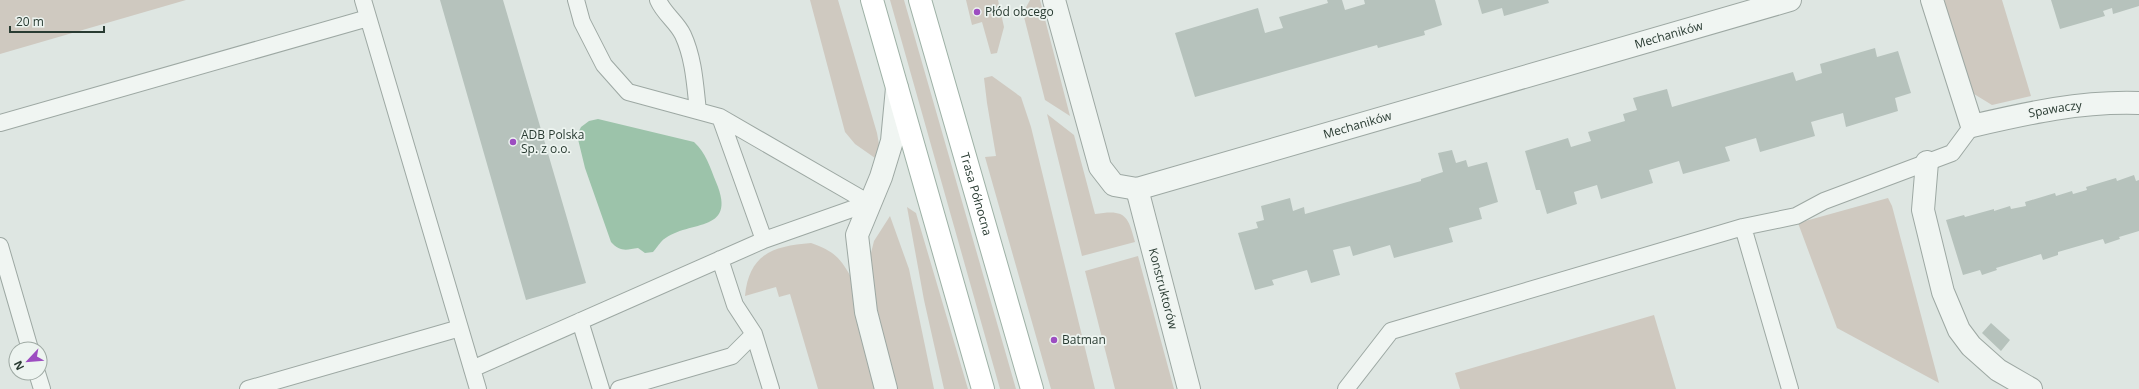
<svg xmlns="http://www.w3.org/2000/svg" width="2139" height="389" font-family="'Open Sans',sans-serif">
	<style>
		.green { fill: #cfc9c0 }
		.water { fill: #9cc3aa }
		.building { fill: #b6c2bc }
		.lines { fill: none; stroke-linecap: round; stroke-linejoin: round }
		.service-casing { stroke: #9da8a3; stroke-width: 18 }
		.minor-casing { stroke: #9da8a3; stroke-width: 24 }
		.primary-casing { stroke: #9eb1a6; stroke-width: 24 }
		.service { stroke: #f0f5f2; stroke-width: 16 }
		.minor { stroke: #f0f5f2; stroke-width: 22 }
		.primary { stroke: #fff; stroke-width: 22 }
		.poi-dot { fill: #9d4dc1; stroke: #edf4f0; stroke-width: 1.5 }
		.labels { text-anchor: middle; stroke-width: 3.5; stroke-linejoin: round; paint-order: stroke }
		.poi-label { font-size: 12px; fill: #293b32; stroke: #edf4f0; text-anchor: start }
		.street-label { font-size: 12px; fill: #293b32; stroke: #edf4f0 }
	</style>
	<rect width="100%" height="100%" fill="#dee6e2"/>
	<path class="green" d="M0,0H186L0,54Z
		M810,0H838L877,133L880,150L875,158L855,144L845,132Z
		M890,0H904L1016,389H1000Z
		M966,0H998L1004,27L997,53L991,54L982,22L972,25Z
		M1030,0H1040L1070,116L1045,100L1023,13Z
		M1944,0H2002L2031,96L1992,105L1974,94L1966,78Z
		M992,76L1021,97L1031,127L1095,389H1051L985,157L996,156L987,103L984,78Z
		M1047,114L1074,135L1095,214C1125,209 1128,215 1135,242L1082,256Z
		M1888,198L1892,206L1939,383L1837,328L1798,223Z
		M907,207L916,213L968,389H944L924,300Z
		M890,216L909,269L934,389H895L875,299L869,261L874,241Z
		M811,243C833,251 839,256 851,277L875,389H818L790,294L779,297L776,287L745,296C749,254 773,246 811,243Z
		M1138,256L1174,389H1115L1085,271Z
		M1654,315L1676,389H1460L1455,373Z"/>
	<path class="water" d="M598,119L694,142C706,153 710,167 716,182C739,236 685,218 661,242C658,245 656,249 653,252L645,253L638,248C626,250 620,252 611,242L585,168L577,135L581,127L589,121Z"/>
	<path class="building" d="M440,0H503L586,283L526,300Z
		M1327,0H1342L1345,10L1365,4L1364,0H1435L1442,25L1424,31L1425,35L1378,48L1377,45L1195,97L1175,33L1258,8L1265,33L1283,28L1279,17L1328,3Z
		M1478,0H1548L1549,3L1504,16L1502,8L1482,14Z
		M2051,0H2139V6L2113,14L2112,8L2103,11L2105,16L2060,29Z
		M1875,48L1877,57L1898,51L1911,93L1895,98L1898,111L1846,127L1843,113L1811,122L1815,136L1760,152L1756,138L1725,147L1730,161L1683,174L1679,161L1649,170L1653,183L1601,199L1597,185L1574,192L1577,204L1547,214L1540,190H1536L1525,151L1568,138L1571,147L1591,141L1588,132L1625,121L1623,114L1637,110L1633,98L1667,89L1672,107L1793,72L1796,81L1815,75L1822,73L1820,64Z
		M1452,150L1456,163L1466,160L1468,167L1487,162L1498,202L1479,208L1482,219L1449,228L1453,242L1394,258L1390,245L1353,256L1350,246L1333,250L1340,275L1311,283L1307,270L1272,280L1274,285L1255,290L1238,233L1258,228L1256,222L1264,220L1261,206L1290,198L1293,211L1304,207L1305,214L1421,181V179L1443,172L1438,153Z
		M2134,175L2136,181L2139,180V231L2119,237L2120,239L2105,244L2103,239L2058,252V255L2043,260L2041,254L1996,268L1997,270L1982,275L1980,270L1963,275L1946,220L1964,215L1965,217L1994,209V211L2010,206L2011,209L2026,206L2025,202L2055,193L2056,196L2072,191L2073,194L2087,190L2086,187L2116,178L2117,181Z
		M1991,323L2010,340L2001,351L1982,333Z"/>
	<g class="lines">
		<defs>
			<path id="service" d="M363,0L478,389
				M576,0L582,22L604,65L628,92L720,117L869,203
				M658,0C664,14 677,22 683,35C694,59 695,85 698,111
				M720,117L764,240L869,203
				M0,123L368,18
				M1743,227L1790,389
				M0,246L30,349
				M720,259L735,305L754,334L771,389
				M580,321L601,389
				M472,369L764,240
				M37,373L42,389
				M248,389L460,328
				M619,389L732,356L754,334
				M1346,389L1391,331L1743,227L1796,216L1824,201L1952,153L1972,126"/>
			<g id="minor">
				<path id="s1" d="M1054,0L1100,167L1114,185L1137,189L1790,0"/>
				<path id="s2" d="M1932,0L1972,126C2028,113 2081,101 2139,103"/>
				<path d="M1927,162L1923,210L1943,292L1959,330L1971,346L1998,370L2031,389"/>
				<path id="s3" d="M1137,189L1189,389"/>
				<path d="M886,389L866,312L857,235L881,177L892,141L897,88"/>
			</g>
			<g id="primary">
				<path d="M872,0L983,389"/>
				<path id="s4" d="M920,0L1032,389"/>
			</g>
		</defs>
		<use href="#service" class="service-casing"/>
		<use href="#minor" class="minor-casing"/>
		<use href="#primary" class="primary-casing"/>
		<use href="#service" class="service"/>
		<use href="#minor" class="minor"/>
		<use href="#primary" class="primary"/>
	</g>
	<g class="poi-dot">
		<circle cx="977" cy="12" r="4"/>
		<circle cx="513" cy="142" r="4"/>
		<circle cx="1054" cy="340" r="4"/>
	</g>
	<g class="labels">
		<g class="poi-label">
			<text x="985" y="16">Płód obcego</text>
			<text x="521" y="139">ADB Polska<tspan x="521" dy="14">Sp. z o.o.</tspan></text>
			<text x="1062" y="344">Batman</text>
		</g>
		<g class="street-label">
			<text dy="4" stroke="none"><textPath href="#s1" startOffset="773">Mechaników</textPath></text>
			<text dy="4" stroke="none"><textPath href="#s2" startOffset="217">Spawaczy</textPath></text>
			<text dy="4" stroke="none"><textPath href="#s1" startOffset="449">Mechaników</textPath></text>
			<text dy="4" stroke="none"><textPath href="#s4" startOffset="202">Trasa Północna</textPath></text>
			<text dy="4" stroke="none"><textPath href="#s3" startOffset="103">Konstruktorów</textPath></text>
		</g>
	</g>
	<g transform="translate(28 361) rotate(244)"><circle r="19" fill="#edf4f0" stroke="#9faaa4"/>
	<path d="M0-3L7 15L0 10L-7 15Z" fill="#9d4dc1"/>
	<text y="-6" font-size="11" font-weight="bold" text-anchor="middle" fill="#293b32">N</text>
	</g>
	<path d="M10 26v6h94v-6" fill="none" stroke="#293b32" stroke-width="2"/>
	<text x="16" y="26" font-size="12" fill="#293b32" stroke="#edf4f0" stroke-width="3" paint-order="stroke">20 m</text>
</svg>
